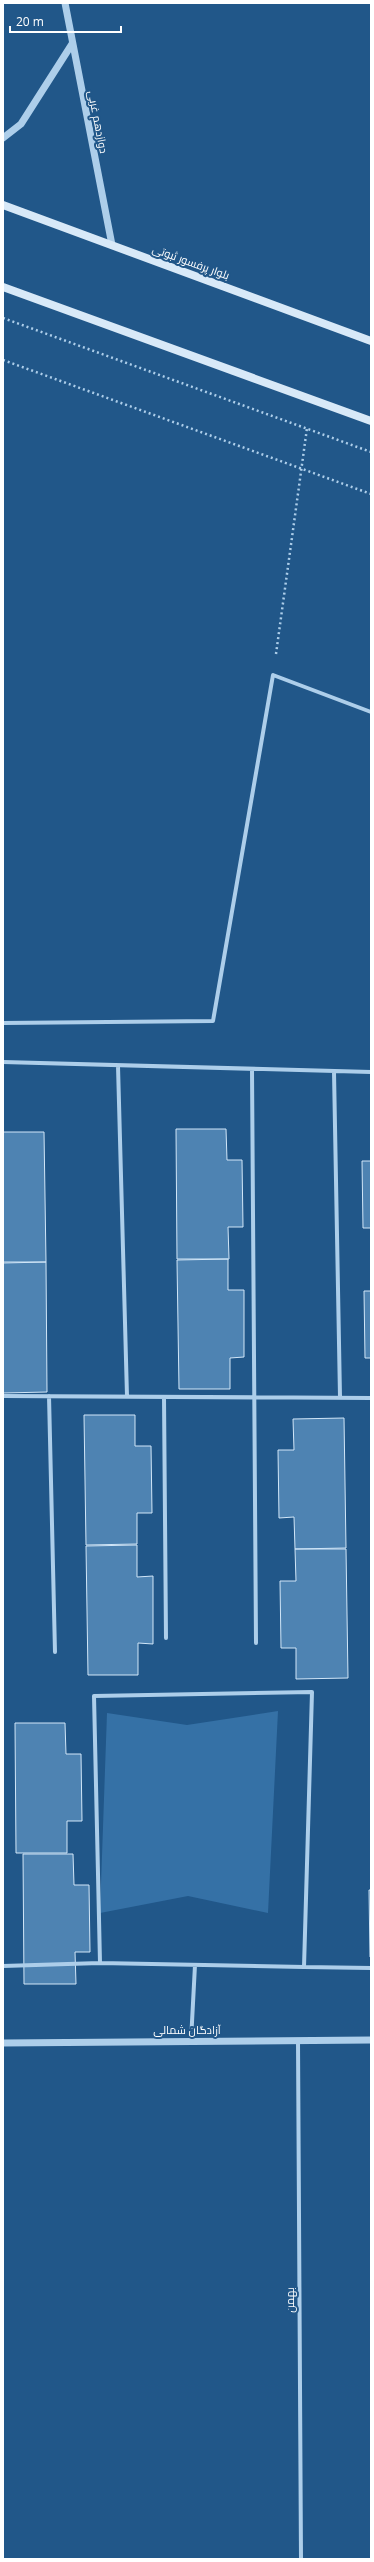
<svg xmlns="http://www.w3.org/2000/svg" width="374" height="2562" font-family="'Open Sans',Cairo,sans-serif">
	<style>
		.green { fill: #3571a6 }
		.building { fill: #4e83b2; stroke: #d1e6f8 }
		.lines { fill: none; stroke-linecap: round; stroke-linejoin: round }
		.path { stroke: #adceea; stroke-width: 2.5; stroke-dasharray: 2 3; stroke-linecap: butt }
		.minor { stroke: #adceea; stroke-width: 4 }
		.tertiary { stroke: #adceea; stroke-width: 7 }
		.secondary { stroke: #d8e9f8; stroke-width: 8 }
		.labels { text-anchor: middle; stroke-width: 4; stroke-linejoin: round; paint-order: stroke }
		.street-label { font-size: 11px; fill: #fff; stroke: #215789 }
	</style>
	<rect width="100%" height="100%" fill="#215789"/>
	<path class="green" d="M278,1711L268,1913L188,1896L100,1913L107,1713L187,1725Z"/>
	<path class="building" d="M176,1129H226L227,1160H242L243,1227H228L229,1259H177Z
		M3,1132H44L46,1262H3Z
		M362,1161H371V1228H363Z
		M228,1259V1290H244V1357L230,1358V1389H179L177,1260Z
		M46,1262L47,1392L3,1393V1263Z
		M364,1291H371V1358H365Z
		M84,1415H135V1446H151L152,1513H137V1544L86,1545Z
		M344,1418L346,1548L295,1549L294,1517L279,1518L278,1450H294L293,1419Z
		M137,1545V1577L153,1576V1644L138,1643V1675H88L86,1546Z
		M295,1549H346L348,1678L296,1679V1648H281L280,1581H296Z
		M15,1723H65L66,1754H81L82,1821H67V1853H16Z
		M23,1854H73L74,1885H89L90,1952H75L76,1984H24Z
		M369,1890H371V1957H370Z"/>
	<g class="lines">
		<path class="path" d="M3,318L371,452
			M3,360L371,494
			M276,654L307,428"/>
		<path class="minor" d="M3,1023L213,1021L273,675L371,712
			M3,1062L371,1072
			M118,1066L127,1396
			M252,1070L256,1643
			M334,1072L340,1397
			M3,1396L371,1398
			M49,1396L55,1652
			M164,1397L166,1638
			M312,1692L304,1967L100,1963L94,1696Z
			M3,1966L100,1963
			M304,1967L371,1968
			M191,2041L195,1965
			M298,2041L301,2559"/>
		<path class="tertiary" d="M65,3L112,245
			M3,138L21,124L72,44
			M3,2043L371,2040"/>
		<path class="secondary" d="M3,205L371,341
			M3,287L371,421"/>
	</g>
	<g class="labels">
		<g class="street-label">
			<text transform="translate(98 122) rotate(79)" y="4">دوازدهم غربی</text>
			<text transform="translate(191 262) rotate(20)" y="4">بلوار پرفسور ثبوتی</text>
			<text x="187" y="2034">آزادگان شمالی</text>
			<text transform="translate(290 2300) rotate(-90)" y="4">بهمن</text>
		</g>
	</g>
	<rect width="374" height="2562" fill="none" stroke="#ffffff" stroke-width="8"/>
	<path d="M10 26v6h111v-6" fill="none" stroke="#ffffff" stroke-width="2"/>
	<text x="16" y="26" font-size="12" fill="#ffffff" stroke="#215789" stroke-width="3" paint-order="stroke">20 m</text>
</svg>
